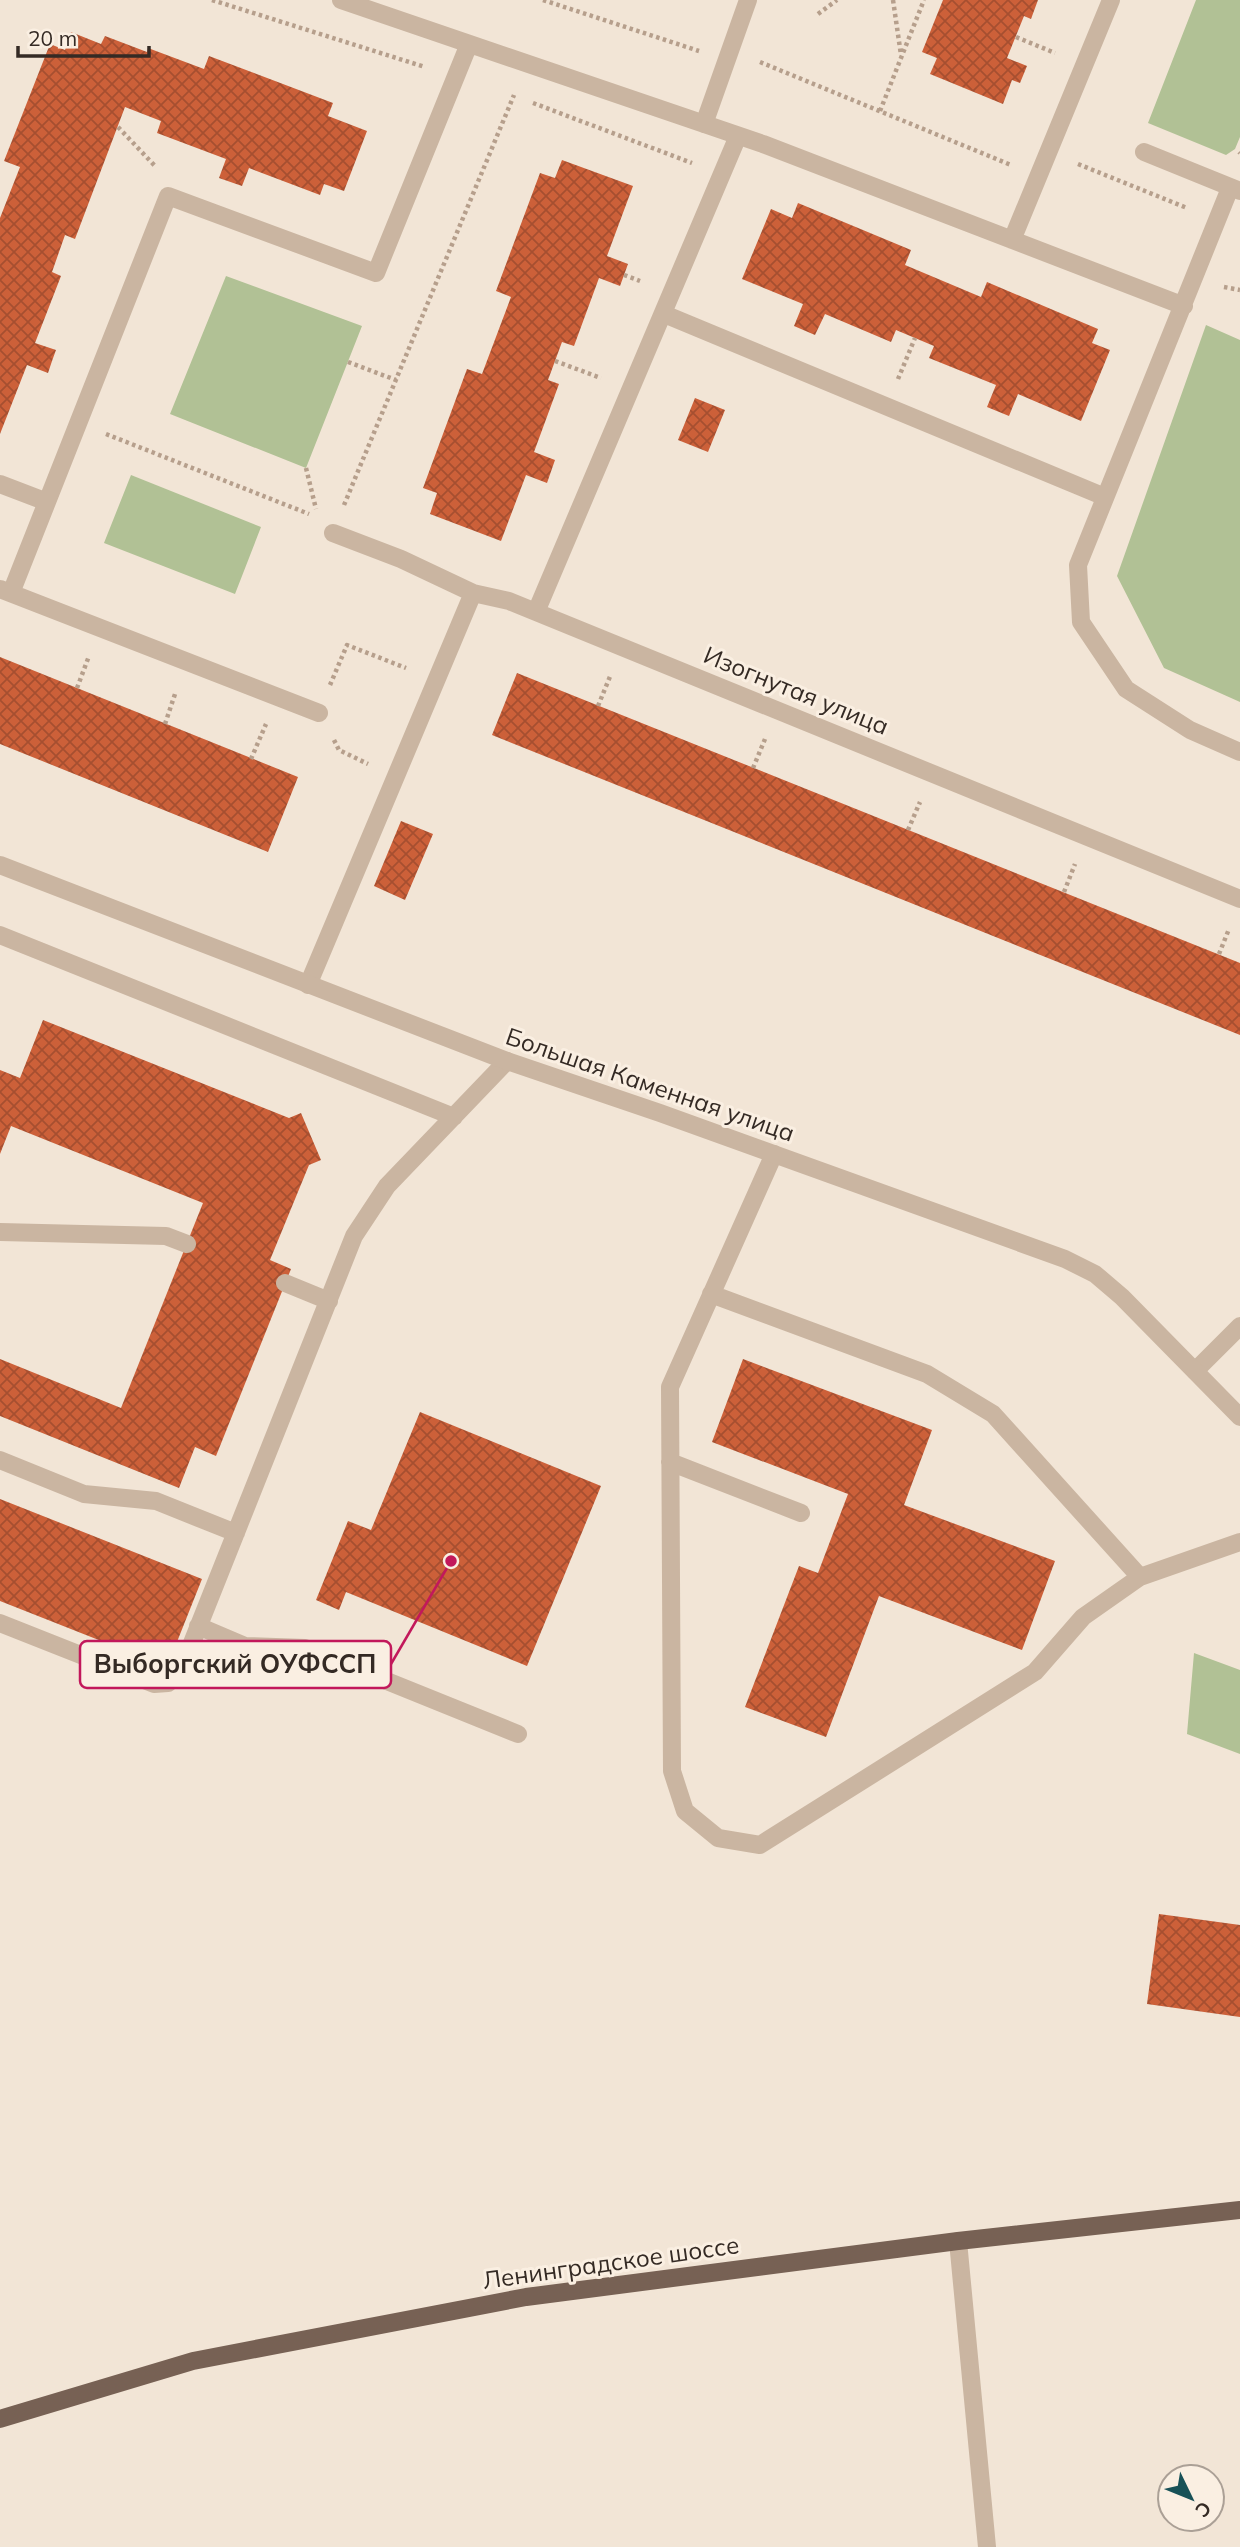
<svg xmlns="http://www.w3.org/2000/svg" width="1240" height="2547" font-family="Mulish,sans-serif">
	<style>
		.park { fill: #b1c195 }
		.building { fill: url(#building-cross-hatch) }
		.lines { fill: none; stroke-linecap: round; stroke-linejoin: round }
		.path { stroke: #b69f8c; stroke-width: 4.5; stroke-dasharray: 3.5 3.5; stroke-linecap: butt }
		.service { stroke: #cab5a1; stroke-width: 18 }
		.tertiary { stroke: #cab5a1; stroke-width: 18 }
		.primary { stroke: #776154; stroke-width: 18 }
		.labels { text-anchor: middle; stroke-width: 6; stroke-linejoin: round; paint-order: stroke }
		.street-label { font-size: 24px; fill: #342a24; stroke: #faefe2 }
		.leader { fill: none; stroke: #c2185b; stroke-width: 2.5 }
		.callout-dot { fill: #c2185b; stroke: #faefe2; stroke-width: 2.5 }
		.callout { fill: #faefe2; stroke: #c2185b; stroke-width: 2.5 }
		.callout-label { font-size: 26px; text-anchor: middle; font-weight: bold; fill: #342a24 }
	</style>
	<defs>
		<pattern id="building-cross-hatch" width="8" height="8" patternUnits="userSpaceOnUse" patternTransform="scale(1.75)"><rect width="8" height="8" fill="#cc6039"/><path d="M0 0l8 8M0 8l8-8" fill="none" stroke="#a64f30"/></pattern>
	</defs>
	<rect width="100%" height="100%" fill="#f2e5d6"/>
	<path class="park" d="M1196,0H1240V137L1235,149L1226,155L1148,123Z
		M226,276L362,326L306,468L170,414Z
		M1206,325L1240,340V702L1164,668L1117,576Z
		M131,475L261,527L235,594L104,543Z
		M1194,1653L1240,1670V1754L1187,1734Z"/>
	<path class="building" d="M943,0H1038L1031,19L1024,16L1007,58L1027,66L1020,83L1012,80L1003,104L930,74L937,58L922,52Z
		M71,32L101,44L105,36L147,52L148,48L204,69L209,56L333,103L328,116L367,131L344,191L324,184L320,195L249,168L242,186L219,178L226,159L157,133L161,121L125,107L75,239L65,235L52,272L61,276L35,343L56,350L52,361L48,373L27,365L0,434V218L20,167L4,161L50,44L65,50Z
		M562,160L633,186L607,256L628,264L620,286L599,278L574,346L562,342L548,380L559,384L534,452L555,460L547,483L526,475L501,541L430,514L437,493L423,488L467,369L482,374L511,297L496,291L540,173L555,178Z
		M798,203L911,250L905,265L981,297L987,282L1098,329L1092,343L1110,350L1081,421L1018,394L1009,416L987,407L996,385L929,358L934,346L896,330L891,342L825,314L815,335L794,326L803,304L742,279L771,209L792,218Z
		M695,398L725,410L708,452L678,440Z
		M0,657L298,777L268,852L0,744Z
		M517,673L1240,963V1035L492,735Z
		M401,821L433,834L405,900L374,886Z
		M43,1020L289,1118L301,1113L321,1160L309,1165L270,1260L291,1269L216,1456L195,1447L179,1488L0,1416V1359L121,1408L203,1203L11,1126L0,1154V1070L20,1078Z
		M743,1359L932,1430L904,1505L1055,1561L1022,1650L879,1596L826,1737L745,1707L799,1566L818,1573L848,1494L712,1442Z
		M420,1412L601,1486L527,1666L346,1592L339,1610L316,1600L348,1521L371,1530Z
		M0,1499L202,1579L167,1667L0,1601Z
		M1159,1914L1240,1925V2017L1147,2004Z"/>
	<g class="lines">
		<path class="path" d="M212,0L425,67
			M543,0L699,51
			M893,0L901,55
			M818,14L837,0
			M1016,37L1055,53
			M760,62L1011,165
			M533,103L692,163
			M880,111L924,0
			M118,127L155,166
			M1239,152L1240,153
			M1078,164L1187,208
			M624,275L640,281
			M1224,287L1240,290
			M555,361L601,378
			M348,362L396,380
			M898,379L915,338
			M106,434L309,514
			M306,468L316,509
			M344,505L514,95
			M330,685L347,645L406,668
			M77,688L89,656
			M598,706L611,674
			M165,724L176,691
			M334,740L339,750L368,764
			M251,759L266,724
			M753,768L765,739
			M908,830L920,802
			M1064,892L1075,864
			M1219,954L1229,929"/>
		<path class="service" d="M341,0L763,144L1184,306
			M704,124L748,0
			M1144,152L1240,191
			M1230,188L1078,565L1081,622L1126,689L1190,730L1240,752
			M1012,240L1111,0
			M664,314L1105,497
			M0,484L47,502
			M333,533L401,559L473,593L509,601L1240,899
			M0,589L319,713
			M11,593L168,196L376,273L469,44
			M536,612L738,136
			M0,935L454,1117
			M308,985L473,593
			M774,1154L670,1387L672,1771L685,1811L718,1838L760,1845L1035,1672L1083,1617L1140,1577L1240,1542
			M0,1232L166,1236L187,1244
			M285,1283L329,1301
			M711,1294L927,1374L993,1414L1140,1577
			M1195,1371L1240,1326
			M0,1460L84,1494L156,1501L236,1533
			M670,1462L801,1513
			M0,1623L154,1684L168,1683L180,1673L354,1236L387,1186L507,1061
			M198,1626L245,1646L305,1648L518,1734
			M958,2241L987,2547"/>
		<path class="tertiary" d="M0,865L507,1061L660,1113L1065,1259L1095,1274L1122,1297L1240,1417"/>
		<path class="primary" d="M0,2419L193,2361L526,2297L958,2241L1240,2210"/>
	</g>
	<g class="labels">
		<g class="street-label">
			<text transform="translate(796 691) rotate(22)" y="8">Изогнутая улица</text>
			<text transform="translate(650 1085) rotate(19)" y="8">Большая Каменная улица</text>
			<text transform="translate(611 2263) rotate(-8)" y="8">Ленинградское шоссе</text>
		</g>
	</g>
	<path class="leader" d="M451 1561L391 1664"/>
	<circle class="callout-dot" cx="451" cy="1561" r="7"/>
	<rect class="callout" x="80" y="1641" width="311" height="47" rx="7"/>
	<g class="callout-label">
		<text x="235" y="1673">Выборгский ОУФССП</text>
	</g>
	<g transform="translate(1191 2498) rotate(133)"><circle r="33" fill="#faefe2" stroke="#aba096" stroke-width="2"/>
	<path d="M0-5L12 26L0 18L-12 26Z" fill="#185157"/>
	<text y="-10" font-size="19" font-weight="bold" text-anchor="middle" fill="#342a24">С</text>
	</g>
	<path d="M18 46v10h131v-10" fill="none" stroke="#342a24" stroke-width="3.5"/>
	<text x="28" y="46" font-size="21" fill="#342a24" stroke="#faefe2" stroke-width="5" paint-order="stroke">20 m</text>
</svg>
